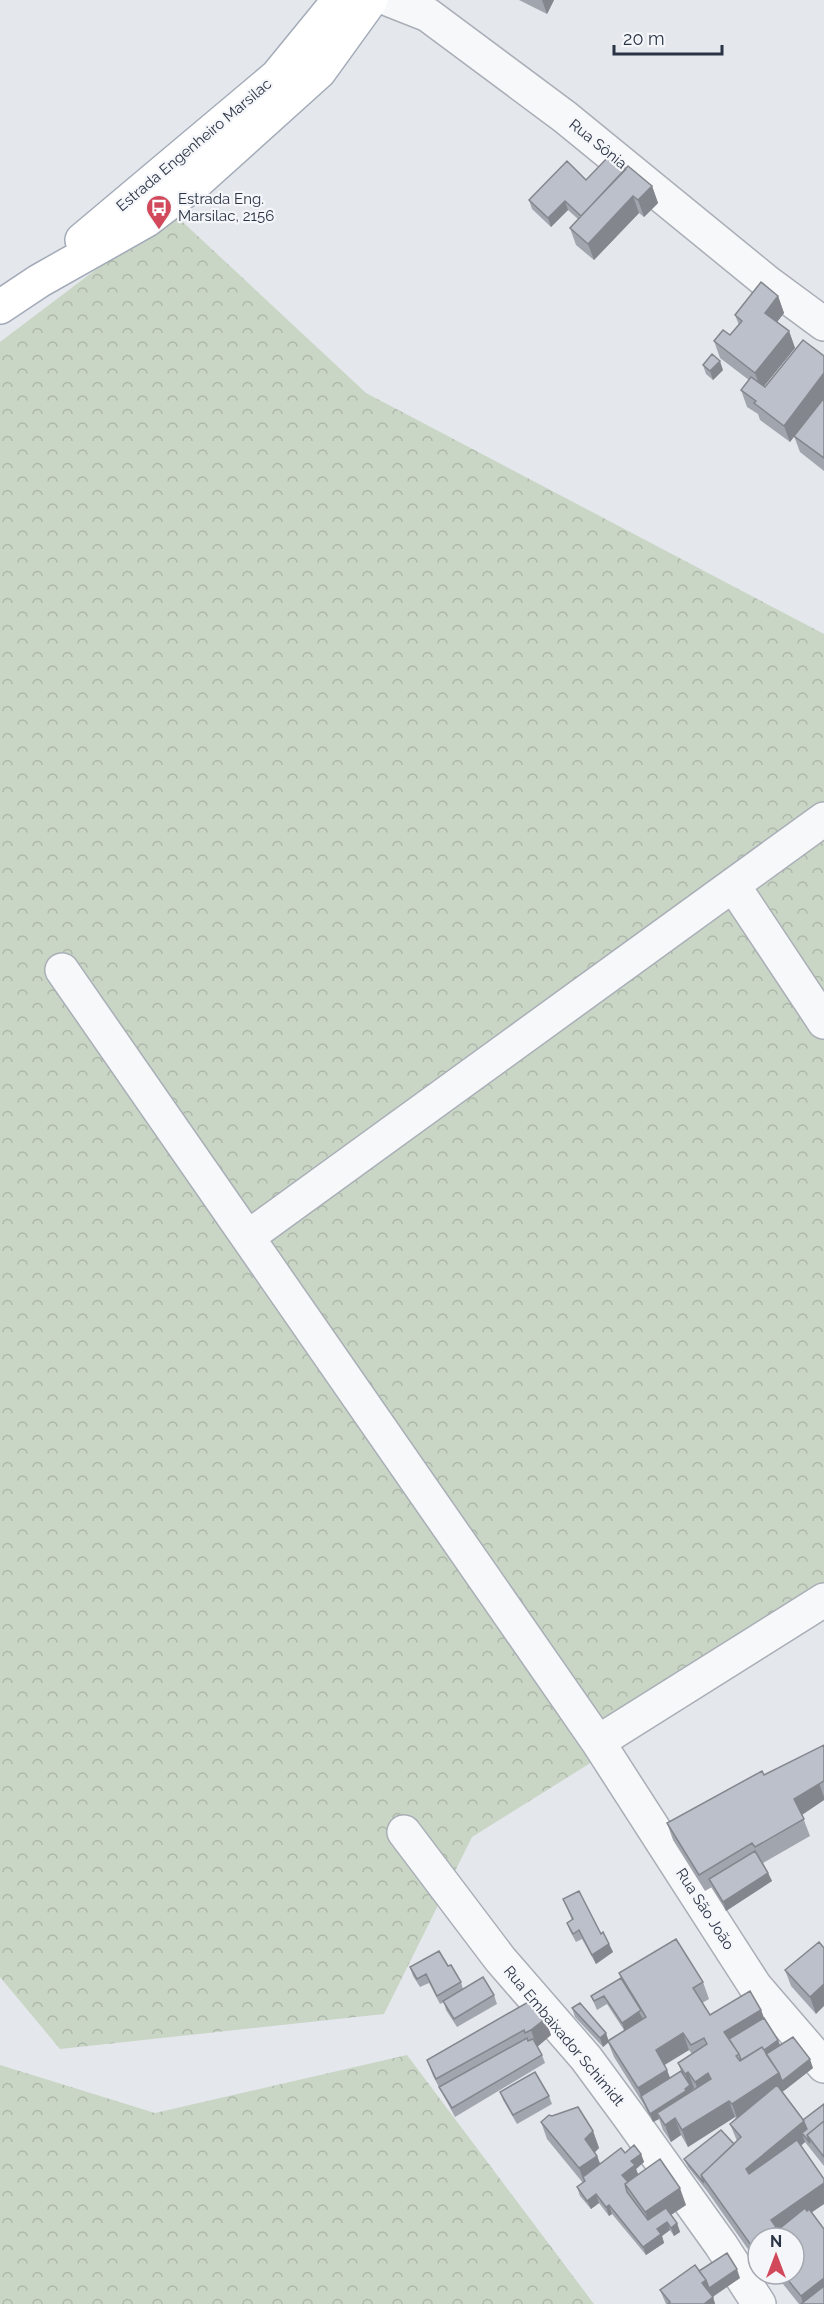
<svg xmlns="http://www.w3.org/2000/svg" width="824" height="2304" font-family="Raleway,sans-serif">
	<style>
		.forest { fill: url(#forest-crowns) }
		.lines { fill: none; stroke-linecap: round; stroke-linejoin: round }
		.minor-casing { stroke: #a9aeb7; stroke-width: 36 }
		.major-casing { stroke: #a3abb8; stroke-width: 36 }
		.minor { stroke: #f7f8fa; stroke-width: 33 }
		.major { stroke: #fff; stroke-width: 33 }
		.wall { fill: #a1a5ae; fill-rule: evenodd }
		.shaded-wall { fill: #83868d }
		.building { fill: #bbc0ca; stroke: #83868d; stroke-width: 1.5 }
		.labels { text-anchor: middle; stroke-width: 4.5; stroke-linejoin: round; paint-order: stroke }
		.street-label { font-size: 15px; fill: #2b3445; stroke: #f4f6f9 }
		.poi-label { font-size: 15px; fill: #2b3445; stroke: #f4f6f9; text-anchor: start }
	</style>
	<defs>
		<pattern id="forest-crowns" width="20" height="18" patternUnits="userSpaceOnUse" patternTransform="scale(1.5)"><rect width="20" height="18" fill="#c9d6c5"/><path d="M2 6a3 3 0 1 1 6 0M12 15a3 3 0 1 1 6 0" fill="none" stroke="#adb8ab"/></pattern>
	</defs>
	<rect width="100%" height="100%" fill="#e4e7ec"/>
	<path class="forest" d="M172,212L366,393L824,634V1617L472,1837L384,2014L60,2049L0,1977V342Z
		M407,2055L594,2304H0V2065L155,2113Z"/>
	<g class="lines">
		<defs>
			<path id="minor" d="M390,0L428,15L565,117L767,282L824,324
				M733,885L824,1022
				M62,970L598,1742L755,1986L824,2066
				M248,1237L824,819
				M598,1742L824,1600
				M404,1832L500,1959L586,2058L628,2115L721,2245L759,2304"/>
			<path id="major" d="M82,240L277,76L339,0
				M0,307L39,281L147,220L198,181L319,72L371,0"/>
		</defs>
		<use href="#minor" class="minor-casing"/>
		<use href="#major" class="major-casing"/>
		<use href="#minor" class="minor"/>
		<use href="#major" class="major"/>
	</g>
	<path class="wall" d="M519,0H554L547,14Z
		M626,169L652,186L658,203L644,217L639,213L594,260L576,245L570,228L578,219L568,210L551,227L532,209L529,200L586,180Z
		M778,296L784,313L777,322L789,331L795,348L764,386L824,398V471L800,452L794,436L790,442L760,420L758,414L747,407L741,390L749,380L720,358L714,341L730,335L739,325L735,315Z
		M703,365L723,370L713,380L706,374Z
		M824,1745V1800L802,1815L810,1836L763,1863L772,1881L726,1911L712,1887L705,1891L673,1840L667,1823Z
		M563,1899L601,1934L609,1944L613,1952L596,1964L582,1939L576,1942L570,1931L567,1923L572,1920Z
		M824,1948L816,2014L791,1986L785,1970Z
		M448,1966L461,1982L463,1989L494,1995L497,2004L457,2027L446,2010L444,2002L440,2004L429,1983L420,1987L413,1976L410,1967Z
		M619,1973L703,1982L709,1999L702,2003L710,2015L761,2010L764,2018L778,2040L780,2045L813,2068L782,2092L803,2120L824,2104V2166L805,2142L801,2146L824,2179V2204L811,2212L824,2304H799L775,2274H794L758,2238L757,2262L707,2191L688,2167L684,2159L734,2144L737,2141L730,2124L736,2118L735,2117L688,2147L681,2135L671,2142L663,2130L659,2119L653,2122L644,2105L614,2057L608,2042L603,2047L575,2017L572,2008L606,2033L608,2040L624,2030L607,2004L597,2010L591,1996L622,1981ZM689,2050L692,2054L678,2063L681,2071L670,2078L665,2065Z
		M545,2019L551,2035L537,2047L542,2055L545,2063L455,2117L433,2076L427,2060Z
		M500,2092L549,2096L552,2104L517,2124L503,2100Z
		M552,2116L593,2131L599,2148L595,2152L597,2156L600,2163L625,2153L641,2154L644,2162L636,2169L638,2174L686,2205L671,2215L677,2223L680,2232L674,2236L670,2230L662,2236L664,2243L646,2255L612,2214L609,2216L599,2203L591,2209L580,2196L577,2187L583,2183L547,2139L541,2122Z
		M740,2278L713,2297L715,2304H666L660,2290Z"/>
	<path class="shaded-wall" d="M542,0H554L547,14Z
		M652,186L658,203L644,217L638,200Z
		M633,196L639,213L594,260L588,244Z
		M565,201L568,210L551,227L548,218Z
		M778,296L784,313L771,330L765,313Z
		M789,331L795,348L761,390L755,373Z
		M720,361L723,370L713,380L710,371Z
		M824,373V398L790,442L784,426Z
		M819,1783L824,1797V1800L800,1816L794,1799Z
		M768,1873L772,1881L726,1911L723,1902Z
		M609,1944L613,1952L596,1964L592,1955Z
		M824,1984V2006L816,2014L810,1997Z
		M761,2010L767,2026L732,2048L724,2032Z
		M639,2012L643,2019L625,2032L622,2023Z
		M545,2019L551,2035L537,2047L531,2030Z
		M606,2033L609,2042L603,2047L600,2038Z
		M683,2033L689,2050L662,2066L656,2050Z
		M778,2040L781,2049L750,2059Z
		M810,2059L813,2068L785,2090L782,2081Z
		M667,2070L673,2086L641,2096L638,2088Z
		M688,2072L694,2088L692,2090L693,2094L657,2113L659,2119L653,2122L650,2114L689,2086L685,2074Z
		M708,2073L714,2090L701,2098L695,2082Z
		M779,2073L785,2090L738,2121L732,2104Z
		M729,2101L735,2117L688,2147L682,2130Z
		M675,2118L681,2135L671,2142L665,2125Z
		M804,2121L810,2138L807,2135L802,2133L805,2142L752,2186L746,2169Z
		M593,2131L599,2148L591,2156L585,2139Z
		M641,2154L644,2162L636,2169L638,2174L625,2184L622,2175L631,2161Z
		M597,2156L603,2172L583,2177L585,2184L579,2168Z
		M824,2183V2204L779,2235L780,2238H761L771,2220Z
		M680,2188L686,2205L651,2228L645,2212Z
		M596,2194L599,2203L591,2209L587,2201Z
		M609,2205L612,2214L609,2216L606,2207Z
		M667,2222L670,2230L662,2236L664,2243L646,2255L643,2247L657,2229Z
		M677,2223L680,2232L674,2236L671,2228Z
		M758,2240V2261L757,2262L751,2245Z
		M737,2269L740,2278L712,2297L709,2288Z
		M824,2278V2300L803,2304L801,2296Z
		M706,2280L712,2297L702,2283Z
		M713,2297L715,2304H704Z"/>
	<path class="building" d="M610,155L626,169L581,216L565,201L548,218L529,200L567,161L586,180Z
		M628,166L652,186L638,200L633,196L588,244L570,228Z
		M761,282L778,296L765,313L789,331L755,373L714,341L723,330L730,335L742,321L735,315Z
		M803,340L824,356V373L784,426L754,403L756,401L741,390L751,377L765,387Z
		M712,354L720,361L710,371L703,365Z
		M824,398V458L794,436Z
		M824,1745V1781L794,1799L804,1819L755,1847L752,1843L699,1875L667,1823L762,1771L764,1775Z
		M755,1851L768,1873L723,1902L709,1879Z
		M579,1891L601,1934L603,1932L609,1944L592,1955L579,1930L573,1934L567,1923L573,1919L563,1899Z
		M676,1939L703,1982L693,1988L710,2015L750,1991L761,2010L724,2032L739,2054L736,2056L740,2061L762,2047L779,2073L732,2104L729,2101L682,2130L675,2118L665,2125L657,2113L711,2079L708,2073L695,2082L688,2072L685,2074L678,2063L707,2044L704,2038L691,2045L683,2033L656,2050L667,2070L638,2088L608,2041L646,2017L619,1973Z
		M819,1942L824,1948V1984L810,1997L785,1970Z
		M439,1951L448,1966L451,1965L461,1982L437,1996L426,1974L417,1979L410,1967Z
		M483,1977L494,1995L454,2019L443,2001Z
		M621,1978L641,2010L622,2023L604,1996L594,2001L591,1996Z
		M530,2001L545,2019L531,2030L525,2033L524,2030L436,2079L427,2060Z
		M580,2003L606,2033L600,2038L572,2008Z
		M764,2018L778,2040L764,2050L762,2047L741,2060L739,2054L729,2039Z
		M793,2037L810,2059L782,2081L779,2073L766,2054Z
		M527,2038L528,2041L533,2039L542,2055L452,2108L439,2087Z
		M681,2071L690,2085L685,2089L686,2091L650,2114L641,2096Z
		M535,2072L549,2096L513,2115L500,2092Z
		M777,2085L804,2121L746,2169L749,2174L797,2140L824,2179V2183L771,2220L776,2227L761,2238H758V2240L751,2245L701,2175L741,2137L730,2124Z
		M824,2104V2121L807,2135L810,2143L802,2133L807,2129L803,2120Z
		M578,2107L593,2131L585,2139L597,2156L579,2168L541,2122L549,2115L552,2116Z
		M824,2121V2157L807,2135Z
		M721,2130L734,2144L701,2175L704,2183L684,2159Z
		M634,2145L641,2154L631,2161L635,2165L622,2175L628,2182L625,2184L627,2192L648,2220L666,2208L677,2223L671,2228L667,2222L657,2229L661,2234L643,2247L609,2205L606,2207L596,2194L587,2201L577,2187L585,2181L583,2177L621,2148L625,2153Z
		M660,2159L680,2188L645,2212L625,2184Z
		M805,2208L807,2211L809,2209L824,2229V2278L801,2296L783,2274H794V2238H768Z
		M727,2253L737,2269L709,2288L706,2280L699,2271Z
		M695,2265L706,2280L702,2283L713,2297L704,2304H668L670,2302L660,2290Z
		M824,2286V2304H801Z"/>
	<defs>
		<symbol id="bus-pin" viewBox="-11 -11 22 30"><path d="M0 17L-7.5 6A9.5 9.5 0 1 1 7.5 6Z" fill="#d1495b" stroke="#f4f6f9"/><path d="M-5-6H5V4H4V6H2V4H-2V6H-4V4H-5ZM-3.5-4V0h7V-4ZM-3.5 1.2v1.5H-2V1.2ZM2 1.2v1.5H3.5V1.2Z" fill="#fff"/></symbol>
	</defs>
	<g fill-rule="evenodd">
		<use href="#bus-pin" x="144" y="193" width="30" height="40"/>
	</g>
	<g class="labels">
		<g class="street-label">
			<text transform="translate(598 144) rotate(39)" y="5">Rua Sônia</text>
			<text transform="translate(194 145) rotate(-40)" y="5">Estrada Engenheiro Marsilac</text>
			<text transform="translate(705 1909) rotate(57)" y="5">Rua São João</text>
			<text transform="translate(564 2036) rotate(50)" y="5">Rua Embaixador Schimidt</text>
		</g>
		<g class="poi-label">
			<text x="178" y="204">Estrada Eng.<tspan x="178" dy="17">Marsilac, 2156</tspan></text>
		</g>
	</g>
	<g transform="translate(776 2256)"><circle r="28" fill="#f4f6f9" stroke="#a4a8b1" stroke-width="1.5"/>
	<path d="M0-4.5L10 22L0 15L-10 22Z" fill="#d1495b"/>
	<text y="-9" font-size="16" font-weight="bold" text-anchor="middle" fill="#2b3445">N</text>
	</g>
	<path d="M614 45v9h108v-9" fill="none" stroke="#2b3445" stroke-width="3"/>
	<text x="623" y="45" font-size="18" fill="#2b3445" stroke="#f4f6f9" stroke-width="4.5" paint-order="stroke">20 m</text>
</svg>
